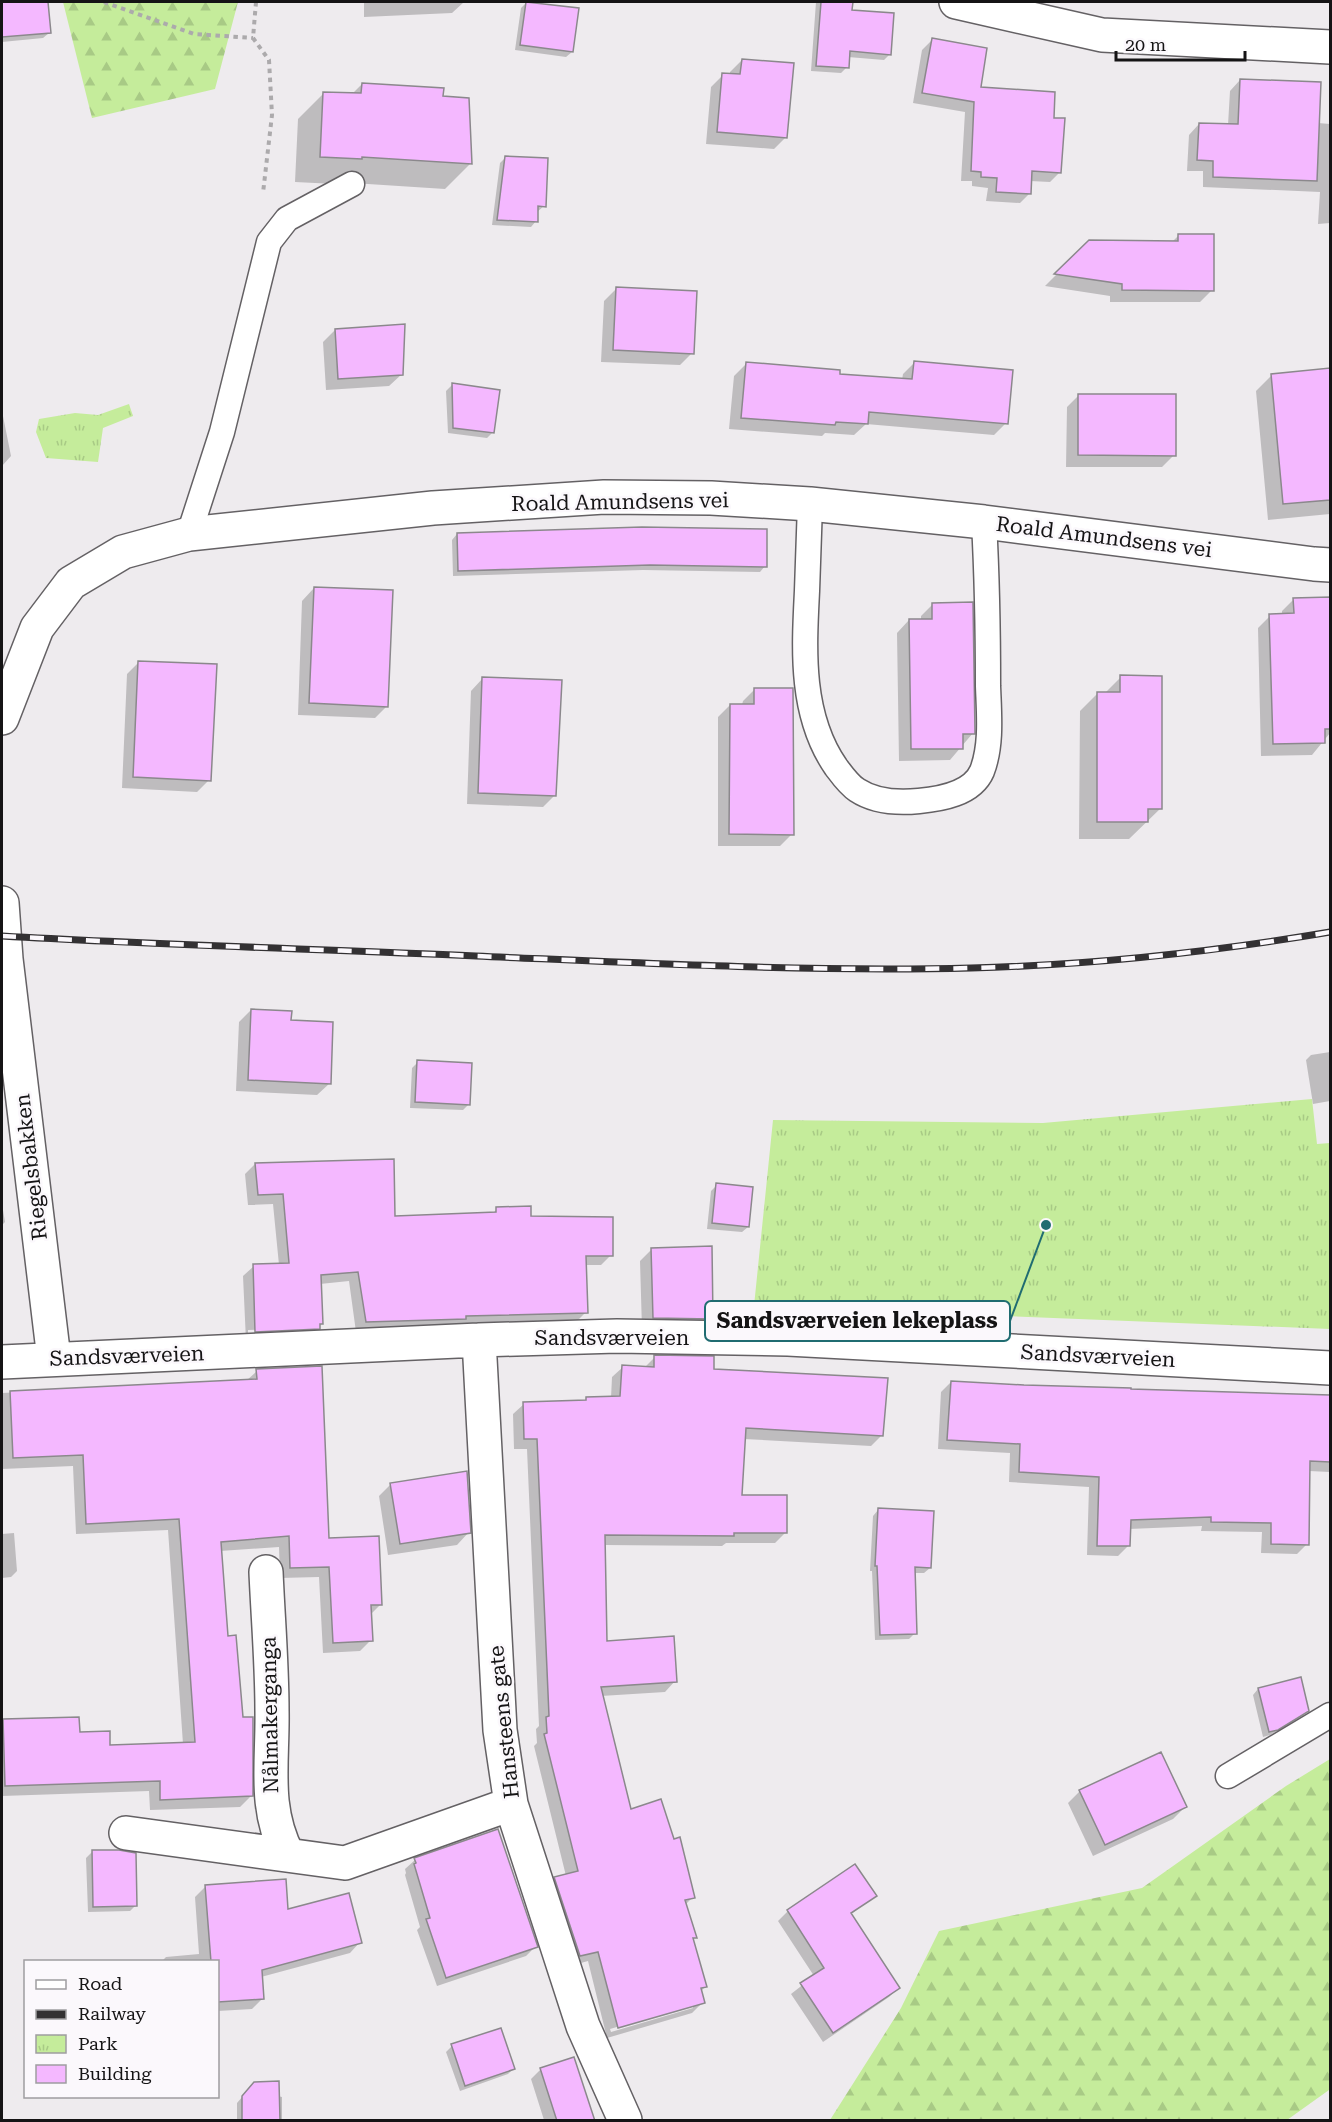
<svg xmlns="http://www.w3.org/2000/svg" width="1332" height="2122" font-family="'Roboto Serif',serif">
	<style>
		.forest { fill: url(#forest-firs) }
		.park { fill: url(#park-tufts) }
		.shadow { fill: #0003; fill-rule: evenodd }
		.building { fill: #f4b8ff; stroke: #8b888c; stroke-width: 1.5 }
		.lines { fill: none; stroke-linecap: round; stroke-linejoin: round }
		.lane-casing { stroke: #646164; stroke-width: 27 }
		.street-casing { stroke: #646164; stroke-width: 36 }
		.path { stroke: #acaaac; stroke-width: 4; stroke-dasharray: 4.5 4.5; stroke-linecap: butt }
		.lane { stroke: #fff; stroke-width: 24 }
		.street { stroke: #fff; stroke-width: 33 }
		.rail-casing { stroke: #333133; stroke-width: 7 }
		.rail { stroke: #fbf8fc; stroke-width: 4.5; stroke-dasharray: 14; stroke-linecap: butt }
		.labels { text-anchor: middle; stroke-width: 5; stroke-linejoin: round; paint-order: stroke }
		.street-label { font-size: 21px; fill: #151415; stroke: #fbf8fc }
		.leader { fill: none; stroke: #206c71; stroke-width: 2 }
		.callout-dot { fill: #206c71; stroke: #fbf8fc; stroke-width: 2 }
		.callout { fill: #fbf8fc; stroke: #206c71; stroke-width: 2 }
		.callout-label { font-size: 22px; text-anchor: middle; font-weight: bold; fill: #151415 }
	</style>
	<defs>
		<pattern id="forest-firs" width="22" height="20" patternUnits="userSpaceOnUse" patternTransform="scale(1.5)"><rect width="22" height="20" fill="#c5ec9b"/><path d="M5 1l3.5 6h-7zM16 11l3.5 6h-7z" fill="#a8ca85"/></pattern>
		<pattern id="park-tufts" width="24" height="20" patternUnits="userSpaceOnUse" patternTransform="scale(1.5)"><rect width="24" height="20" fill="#c5ec9b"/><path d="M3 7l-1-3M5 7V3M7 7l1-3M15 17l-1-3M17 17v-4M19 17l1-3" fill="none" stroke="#a8ca85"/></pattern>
	</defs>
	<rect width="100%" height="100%" fill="#eeebee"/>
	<path class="forest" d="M63,2H238L215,89L92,118Z
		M1330,1759L1329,2090L1287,2120H830L901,2008L939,1931L1142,1888L1286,1786Z"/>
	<path class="park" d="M129,404L133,416L103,428L98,462L46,458L36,432L39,419L75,413L98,415Z
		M1312,1099L1317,1144L1330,1143V1329L754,1306L773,1120L1043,1123Z"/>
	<path class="shadow" d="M2,2H46L49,33L43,38L2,42Z
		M364,2H464L452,13L364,17Z
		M527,2L572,52L566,57L515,50L521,8Z
		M816,2H851L850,11L890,54L884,60L848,57L847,67L841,73L811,71Z
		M932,40L979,89L1052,119L1060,172L1050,182L1030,181V193L1020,203L986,201L988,188L972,186V181H961L965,112L913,103L922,50Z
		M742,60L786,137L774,149L706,144L711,87L723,75H730V72Z
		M1240,80L1318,123L1330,124V223L1318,224L1320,192L1203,187V171H1187L1189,135L1199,124L1228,125L1230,91Z
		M362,84L442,97L470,164L445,189L337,182L335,184L295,182L298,119L324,93L352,94Z
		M506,157L544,206L537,212L536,221L531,227L492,225L500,163Z
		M1179,235L1212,290L1200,302H1110V296L1045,286L1089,242H1172Z
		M616,289L692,353L680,365L601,362L604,301Z
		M335,330L402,374L389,386L326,390L323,342Z
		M915,362L1006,423L994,435L866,424L854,435L825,433L822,436L729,429L734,376L746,364L838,375L902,380L903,374Z
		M1330,370V514L1268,520L1256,391L1272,375Z
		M452,385L493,432L487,438L448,433L446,391Z
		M1079,395L1174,455L1162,467H1066L1067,407Z
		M2,411L11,456L2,466Z
		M457,534L765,566L760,572L643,570L453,576L452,540Z
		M314,588L387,706L375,718L298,715L302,601Z
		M1330,598V733L1312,755L1261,756L1258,628L1270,616L1282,615V611L1294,599Z
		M933,604L973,733L950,760L899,761L897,633L909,620H921V616Z
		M139,662L209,780L197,792L122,788L127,674Z
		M1121,677L1161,808L1129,839H1079L1080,711L1098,693H1105Z
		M483,678L555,795L543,807L467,804L471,691Z
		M755,689L792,834L780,846H718V717L730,705H742L743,701Z
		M251,1010L290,1022L330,1083L317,1095L236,1091L239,1022Z
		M1330,1052V1101L1313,1104L1306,1060L1311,1055Z
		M418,1062L469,1104L463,1110L410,1108L412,1068Z
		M255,1164L394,1217L492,1214L497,1209L530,1218L611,1255L601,1265H585L586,1312L576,1322L356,1332L349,1281L320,1284L321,1323L309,1338L246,1341L243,1276L254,1266L279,1265L273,1204L248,1205L245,1174ZM313,1327V1330L248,1333V1330Z
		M717,1185L748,1227L742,1232L707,1229L711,1191Z
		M2,1204L5,1222L2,1225Z
		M652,1249L712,1318L700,1330L642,1329L640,1261Z
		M655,1357L713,1371L882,1435L871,1446L744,1439L741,1497L785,1533L775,1543H726L722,1546L604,1545L606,1643L675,1681L665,1692L601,1696L630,1811L693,1897L685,1905L695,1937L692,1940L706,1986L700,1992L703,2002L692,2013L607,2038L588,1961L570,1966L545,1889L555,1878L566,1876L534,1746L537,1743L536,1729L539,1726L527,1449H514L513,1414L524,1404L585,1401L587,1399L611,1398L612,1377L623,1367L644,1368ZM693,2005V2008L611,2032L610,2029Z
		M257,1371L328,1540L381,1604L370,1615L371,1640L360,1651L323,1653L319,1577L280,1578L279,1547L220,1551L226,1637L242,1719L252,1795L240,1807L150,1810L149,1791L2,1796V1723L4,1720L78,1734L109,1747L183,1744L168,1530L76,1534L73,1466L2,1469V1393L246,1381Z
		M951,1382L1129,1391L1330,1397V1472L1309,1471L1307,1544L1297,1554L1261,1553L1262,1532L1201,1531L1202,1526L1129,1529L1128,1546L1118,1556L1087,1555L1089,1487L1009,1482L1010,1453L938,1449L941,1392Z
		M391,1484L469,1532L457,1545L388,1555L379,1496Z
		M878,1510L930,1568L924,1573H914L915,1633L909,1639L875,1640L872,1571H870L873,1516Z
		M14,1533L17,1571L11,1577L2,1578V1534Z
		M1258,1689L1308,1710L1302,1716L1270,1735L1263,1737L1253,1695Z
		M1080,1791L1185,1807L1173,1819L1093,1856L1068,1803Z
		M92,1852L136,1905L130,1911L88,1912L86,1858Z
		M415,1860L536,1946L526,1956L437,1986L417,1930L420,1927L405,1875L406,1873L405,1869Z
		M855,1866L875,1896L850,1915L898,1988L889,1997L823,2042L791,1994L814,1976L778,1921L788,1911Z
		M205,1887L287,1911L360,1942L350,1953L261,1977L263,1998L252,2009L218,2011V1962H161L166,1957L199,1954L195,1897Z
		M452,2046L513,2069L508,2074L460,2091L446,2052Z
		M541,2069L594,2120H544L531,2079Z
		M249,2089L282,2097V2120H237V2103Z"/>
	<path class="building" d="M2,2H48L51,33L2,37Z
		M526,2L579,8L573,52L520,45Z
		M821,2H853L852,10L894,13L891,55L850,51L849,68L816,66Z
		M932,38L987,48L981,87L1055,92L1054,118H1065L1061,173L1032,171L1031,194L996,192L997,178L981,177V172L971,171L974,102L922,93Z
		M742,59L794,63L787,138L717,132L722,73L740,74Z
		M1240,79L1321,82L1317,181L1213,177V161L1197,160L1199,123L1238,124Z
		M362,83L444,88L443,96L469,98L472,164L362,157V159L320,157L323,92L361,93Z
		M505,156L548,158L546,207L538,206V222L497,220Z
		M1178,234H1214V291L1122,290V284L1054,274L1089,240L1178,241Z
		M616,287L697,291L694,354L613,350Z
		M405,324L403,375L338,379L335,329Z
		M914,361L1013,370L1008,424L869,412L868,424L836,422L835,425L741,418L746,362L840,370V374L912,379Z
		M1330,368V500L1283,504L1271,374Z
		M452,383L500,390L494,433L453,428Z
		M1078,394H1176V456L1078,455Z
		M642,527L767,529V567L650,565L458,571L457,533Z
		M314,587L393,590L388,707L309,703Z
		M1330,597V729H1325V743L1273,744L1269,614L1294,613L1293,598Z
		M973,602L975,734H963V749H911L909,619H932V603Z
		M138,661L217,664L211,781L133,777Z
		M1120,675L1162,676V809H1148V822H1097V692H1120Z
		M482,677L562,680L556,796L478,793Z
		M754,688H793L794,835L729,834L730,704H754Z
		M251,1009L292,1011L291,1020L333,1022L331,1084L248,1080Z
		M417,1060L472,1063L470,1105L415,1102Z
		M394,1159L395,1216L496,1212V1207L531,1206V1216L613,1217V1256H586L588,1313L466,1316V1319L366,1322L358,1272L321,1275L323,1324H320V1329L255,1332L253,1264L289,1263L283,1194L258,1195L255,1163Z
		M716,1183L753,1187L749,1227L712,1223Z
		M712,1246L713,1319L653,1318L651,1248Z
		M654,1355L714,1356V1369L888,1378L883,1436L746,1428L742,1495H787V1533H734V1536L605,1535L607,1641L674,1636L677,1682L601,1687L631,1809L661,1799L674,1839L680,1837L695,1898L685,1900L697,1938H693L707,1987L701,1988L705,2003L618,2028L598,1952L580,1956L554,1877L578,1871L544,1734L547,1733L546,1717L549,1716L537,1439H524L523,1402L586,1400V1397L620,1396L622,1365L654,1367Z
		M322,1366L329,1538L379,1536L382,1605H371L373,1641L333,1643L329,1567L290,1568L289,1536L221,1542L228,1636L236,1635L243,1717H253V1796L160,1800V1781L5,1786L3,1719L79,1717L80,1732L110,1731V1745L195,1742L179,1519L86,1524L83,1455L13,1458L10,1391L257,1379L256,1369Z
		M951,1381L1024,1385L1131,1388V1389L1330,1395V1462L1310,1461L1309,1545L1271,1544V1523L1211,1522V1517L1131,1520L1130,1546H1097L1099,1477L1019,1472L1020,1444L947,1440Z
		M467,1471L471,1533L400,1544L390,1483Z
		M878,1508L934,1511L931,1568L915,1567L917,1634L880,1635L877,1566H875Z
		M1301,1677L1309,1711L1278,1730L1269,1732L1258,1688Z
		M1161,1752L1187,1807L1105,1845L1079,1790Z
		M498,1829L538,1947L446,1978L426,1919L430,1918L414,1864L416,1863L414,1858Z
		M92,1850H119L136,1853L137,1906L93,1907Z
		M855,1864L877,1896L851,1913L900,1988L833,2033L800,1983L824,1968L787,1910Z
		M286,1879L288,1909L349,1893L362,1943L262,1970L264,1999L218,2002V1962H211L205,1885Z
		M501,2028L515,2069L465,2086L451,2044Z
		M574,2057L595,2121H557L540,2068Z
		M279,2081L280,2121H242V2096L254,2082Z"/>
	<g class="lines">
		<defs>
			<path id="lane" d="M810,504C809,533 808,562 807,591C804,650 800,715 836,767C842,775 849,785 857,790C875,802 899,803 919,801C941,799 972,794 982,771C992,745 989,714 988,686C988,631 987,577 984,522
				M189,534L222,432L269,242L287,219L352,184
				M1228,1776L1330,1715"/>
			<path id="street" d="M956,2L1102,35L1330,47
				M2,718L37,628L71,583L123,552L189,534L433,508L604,497L711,498L810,504L984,522L1314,564L1330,565
				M2,903L6,959L54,1359
				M479,1340L500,1730L511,1804L583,2026L625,2120
				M2,1362L479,1340L617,1336L788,1339L1330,1368
				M266,1572C268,1618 272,1664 272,1711C273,1762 263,1808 288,1855
				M126,1833L345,1863L511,1804"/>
		</defs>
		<use href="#lane" class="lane-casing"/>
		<use href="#street" class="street-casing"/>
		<path class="path" d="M104,2L194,34L253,38
			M256,2L253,38L269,60L272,115L263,193"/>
		<use href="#lane" class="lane"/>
		<use href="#street" class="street"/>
		<defs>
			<path id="rail" d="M2,936C160,945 318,949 476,956C641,963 806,972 971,968C1092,965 1212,952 1330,932"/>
		</defs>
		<use href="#rail" class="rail-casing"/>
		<use href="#rail" class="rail"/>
	</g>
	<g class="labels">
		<g class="street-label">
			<text transform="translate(620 502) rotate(-1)" y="7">Roald Amundsens vei</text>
			<text transform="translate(1104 537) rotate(7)" y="7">Roald Amundsens vei</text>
			<text transform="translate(31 1167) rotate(-97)" y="7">Riegelsbakken</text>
			<text x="612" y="1345">Sandsværveien</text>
			<text transform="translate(127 1356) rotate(-2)" y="7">Sandsværveien</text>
			<text transform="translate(1098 1356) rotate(3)" y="7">Sandsværveien</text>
			<text transform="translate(270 1715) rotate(-91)" y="7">Nålmakerganga</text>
			<text transform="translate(504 1722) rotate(-96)" y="7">Hansteens gate</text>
		</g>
	</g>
	<path class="leader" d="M1046 1225L1010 1321"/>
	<circle class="callout-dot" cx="1046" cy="1225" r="6"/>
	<rect class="callout" x="705" y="1301" width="305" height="40" rx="6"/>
	<g class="callout-label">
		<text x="857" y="1328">Sandsværveien lekeplass</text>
	</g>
	<rect width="1332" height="2122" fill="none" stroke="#151415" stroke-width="6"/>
	<rect x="24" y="1960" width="195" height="138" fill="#fbf8fc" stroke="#9f9da0" stroke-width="1.5"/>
	<rect x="36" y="1980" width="30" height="9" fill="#ffffff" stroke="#9f9da0" stroke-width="1.5"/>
	<text x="78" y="1990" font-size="18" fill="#151415">Road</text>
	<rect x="36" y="2010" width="30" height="9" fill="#333133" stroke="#9f9da0" stroke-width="1.5"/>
	<text x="78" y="2020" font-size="18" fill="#151415">Railway</text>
	<rect x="36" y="2035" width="30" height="18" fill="url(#park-tufts)" stroke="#9f9da0" stroke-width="1.5"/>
	<text x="78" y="2050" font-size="18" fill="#151415">Park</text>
	<rect x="36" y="2065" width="30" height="18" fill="#f4b8ff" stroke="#9f9da0" stroke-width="1.5"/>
	<text x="78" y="2080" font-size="18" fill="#151415">Building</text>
	<path d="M1116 51v9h129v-9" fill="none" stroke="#151415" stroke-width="3"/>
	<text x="1125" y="51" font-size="18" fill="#151415" stroke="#fbf8fc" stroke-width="4.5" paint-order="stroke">20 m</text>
</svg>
